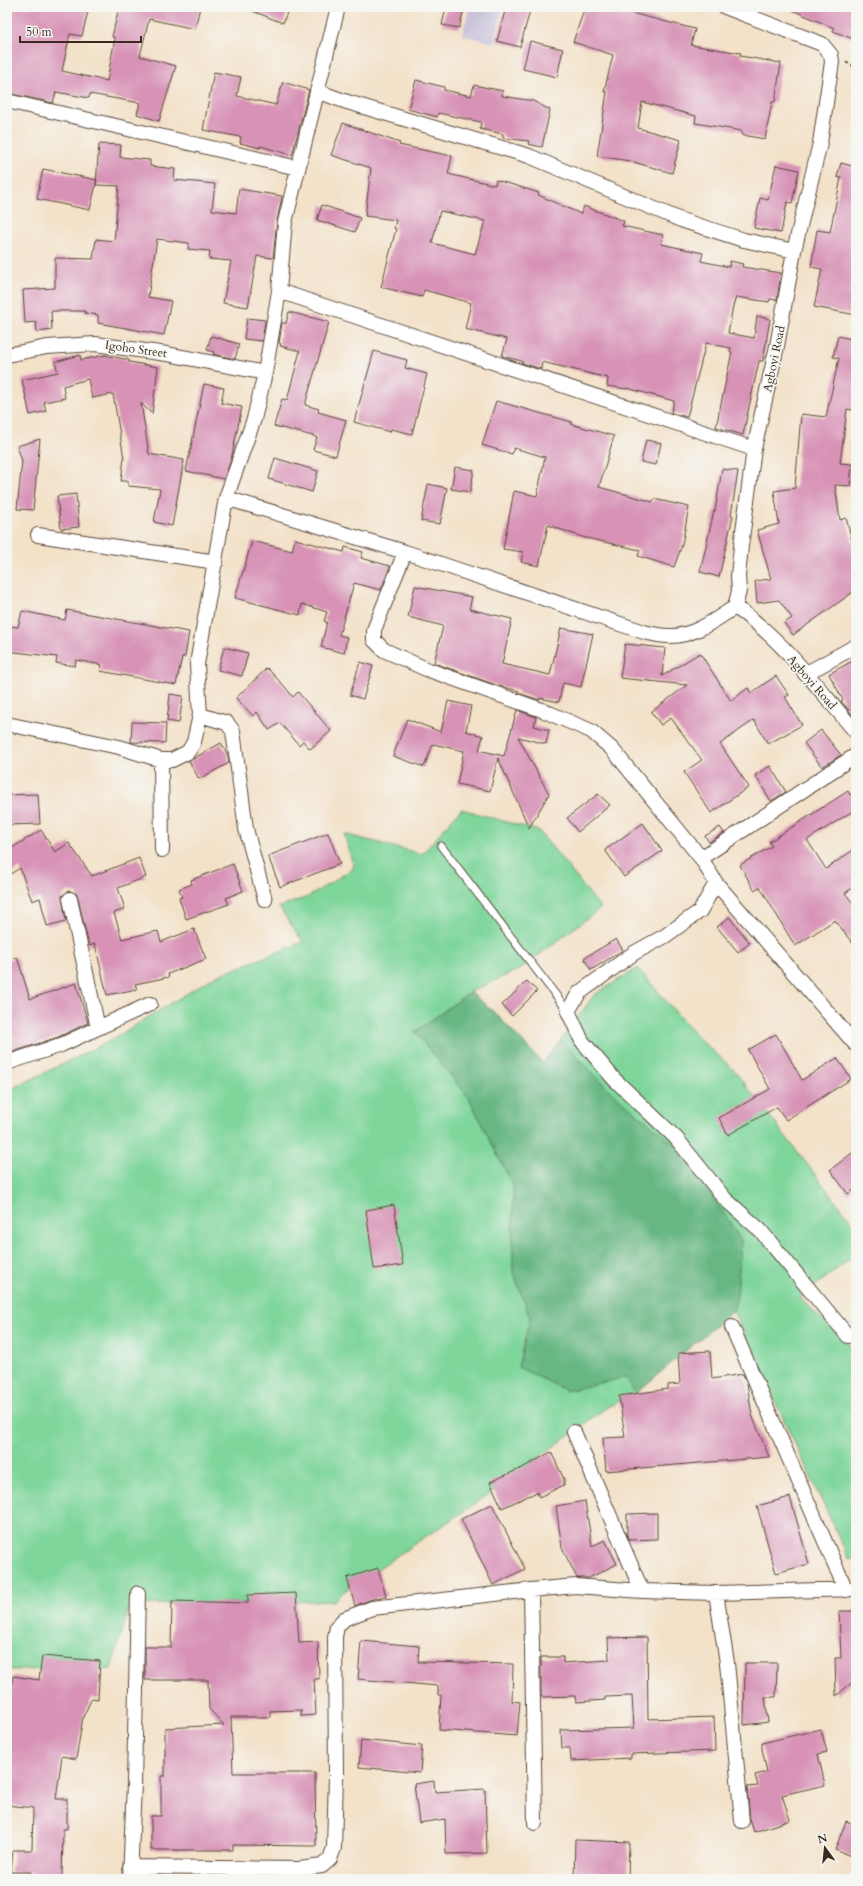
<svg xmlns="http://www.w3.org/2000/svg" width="863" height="1886" font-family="Cardo,serif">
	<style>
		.industrial { fill: #c6c0d9 }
		.green { fill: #7fd69b; stroke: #5d805c }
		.forest { fill: #67b783; stroke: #517050 }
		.building { fill: #d792b6; fill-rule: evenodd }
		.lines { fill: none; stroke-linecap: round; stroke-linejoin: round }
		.lane-casing { stroke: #574538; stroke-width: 9 }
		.street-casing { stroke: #574538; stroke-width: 16 }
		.path { stroke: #574538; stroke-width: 2.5; stroke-dasharray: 3 3; stroke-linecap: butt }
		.lane { stroke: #fff; stroke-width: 7 }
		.street { stroke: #fff; stroke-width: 14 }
		.labels { text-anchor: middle; stroke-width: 3.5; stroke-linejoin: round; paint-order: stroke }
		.street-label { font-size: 12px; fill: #3b2a1e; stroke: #f6f6f2 }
	</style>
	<rect width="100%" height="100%" fill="#f6f6f2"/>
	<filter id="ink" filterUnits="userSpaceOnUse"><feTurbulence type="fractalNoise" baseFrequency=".025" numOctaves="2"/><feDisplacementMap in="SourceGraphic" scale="8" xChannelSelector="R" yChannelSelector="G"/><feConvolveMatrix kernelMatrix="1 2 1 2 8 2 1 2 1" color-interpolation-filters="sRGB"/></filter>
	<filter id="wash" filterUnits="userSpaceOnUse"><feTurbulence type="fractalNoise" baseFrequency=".012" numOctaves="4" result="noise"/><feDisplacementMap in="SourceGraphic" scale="16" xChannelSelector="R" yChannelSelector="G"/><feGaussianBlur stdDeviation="0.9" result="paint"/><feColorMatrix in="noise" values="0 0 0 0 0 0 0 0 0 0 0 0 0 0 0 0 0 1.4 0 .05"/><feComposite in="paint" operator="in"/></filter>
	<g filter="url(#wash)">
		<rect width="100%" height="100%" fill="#f3e1c8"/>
		<path class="industrial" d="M470,7H503L494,43L462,35Z"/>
		<path class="green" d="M461,809L539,831L601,908L520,969L470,992L415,1032L469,1098L513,1186V1270L530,1318L518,1367L567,1390L626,1377L635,1394L607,1407L488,1495L343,1592L334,1601L130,1605L111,1669L7,1670V1091L106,1043L214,977L303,942L279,907L308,897L354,868L344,834L422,854Z
			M638,968L695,1035L733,1069L856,1227V1254L800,1298L856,1352V1558L849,1559L733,1311L737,1297L741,1239L609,1090L561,1040L594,995Z"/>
		<path class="forest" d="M470,992L495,1013L543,1063L561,1040L609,1090L684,1152L741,1240L737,1297L733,1311L635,1394L626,1377L567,1391L518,1367L530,1318L513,1270V1186L469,1098L415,1032Z"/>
		<g id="blocks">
			<path class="building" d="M9,7H89L82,36L70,34L62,71L107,81L115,38L112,37L119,7H200L195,29L149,19L140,56L176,66L159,121L137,114L140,103L90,94L89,98L56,92L53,103L7,93V16Z
				M245,7H289L283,23L245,8Z
				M446,7L464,9L459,28L442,25Z
				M506,7H531L520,47L497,41Z
				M585,7H620L619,10L695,29L691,45L741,53L740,56L781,63L775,102H772L765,139L742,135V131L695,123L696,116L642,102L638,128L681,140L672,173L630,161L597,156L607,92H604L613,55L573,42Z
				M785,7H856V40L833,31L834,28Z
				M530,41L563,49L557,77L523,69Z
				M214,72L241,77L237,96L276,105L283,82L309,90L292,155L260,146V148L240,143L241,137L203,130Z
				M416,80L444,87V90L471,96L474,85L503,91L502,96L533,101L550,110L542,147L528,144L529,141L503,138V134L480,129L481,122L438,113L437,117L408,109Z
				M343,123L400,143L399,145L452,156L448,174L495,185L496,180L517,186L539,193L538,195L581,214L584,206L624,221L622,226L663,235L661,244L703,253L701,261L729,267L730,261L743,264L742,267L781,273L777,300L770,299L769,302L736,297L733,306L728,333L754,338L757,316L770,319L763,361H759L743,435L716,427L732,352H730L731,348L706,343L687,417L671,413L674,401L627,388V389L607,386L608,378L542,362L541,369L522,363V361L502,356L507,339L465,329L471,303L424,290L422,297L381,287L396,229L394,228L396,220L365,216L371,168L331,155ZM440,211L485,221L475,254L432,243Z
				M99,144L121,145L120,157L150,160V166L175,169L174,180L215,184L212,210L236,213L239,189L282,196L277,221L273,258L257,256L248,307L223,303L231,261L209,259L210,251L188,249L189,243L157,239L148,297L171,301L164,335L98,323V315L85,313V311H51L52,330L37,332L36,322L25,323L23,290L55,288V258L93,259L96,239L114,241L119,186L96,185Z
				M841,163L856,167V315L814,307L822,269L811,267L817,230L830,232L841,178L837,177Z
				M776,165L799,170L792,203L787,202L781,233L754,228L760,198L768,200Z
				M43,169L97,180L90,210L37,199Z
				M322,205L360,218L355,232L317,220Z
				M289,312L329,322L305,405L319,409L318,412L346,420L336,456L313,450L317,437L274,426L282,399L287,400L300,351L280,346L281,344L279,343L282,323H286Z
				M247,318L265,320L262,341L244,339Z
				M211,336L239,344L235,359L213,354L214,352L207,350Z
				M838,336L856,340V411L847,409L840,463L852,464L850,486L835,485L840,520L846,518L856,555V590L793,635L784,623L792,618L779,600L757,603L755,581L771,579L757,530L779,524L774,491L795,488L801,414L826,417L839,358L833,357Z
				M374,351L407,360L405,368L427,374L412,434L391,429L390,432L354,422Z
				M80,355L81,360L105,355L129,360V362L158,367L152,414L141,403L149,454L184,460L172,526L154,522L160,489L128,486V481H121L124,458L113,394L92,398L88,379L63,386L65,398L44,402L46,411L30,415L22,380L58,372L55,362Z
				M204,384L224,388L221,403L242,407L231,460L224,479L186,471Z
				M496,401L572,422L571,424L614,436L599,487L653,502L654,499L689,507L682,545L674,567L638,556L640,550L582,537L548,525L539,566L521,562L523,552L503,549L514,491L537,496L545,457L514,448L512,454L482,445Z
				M40,439L33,510L17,509L22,461L17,446Z
				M646,440L661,443L656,465L641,462Z
				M275,458L318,471L312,492L269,479Z
				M455,467L474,470L470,492L451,489Z
				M722,469L738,471L731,515L733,516L719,577L700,572L714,511H715Z
				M428,484L447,488L440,524L421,521Z
				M76,494L79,527L61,529L57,496Z
				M295,539L344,552L345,547L363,552L361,558L390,566L381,590L354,583L339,635L347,637L344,653L321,647L327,622L324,621L327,612L302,604L300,615L235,598L252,541L292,551Z
				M415,586L472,597L469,609L512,619L502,664L550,675L561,628L593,634L581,687L563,683L559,702L540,698V700L518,693L519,691L499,686L434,663L443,626L408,617Z
				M67,610L189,632L185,657H182L176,685L100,671L102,665L76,660L75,666L56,663L57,657L7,651V626L18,627L22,611L65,620Z
				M625,644L665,648L662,676L700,653L731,701L748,688L751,693L776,676L789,695L785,697L802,725L768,744L754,720L720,744L749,787L711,813L684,772L702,760L671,718L661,725L651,712L687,685L620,678Z
				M224,647L248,653L242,676L218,670Z
				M856,659V719L841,701L843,700L829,674Z
				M360,662L373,666L363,699L350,695Z
				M267,668L286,688L293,697L298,692L331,731L310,749L303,741L299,745L280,723L269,730L257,712L253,716L236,698Z
				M170,694L183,696L179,723L167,721Z
				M448,701L471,706L466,731L483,736L479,750L504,756L517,710L536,717L534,726L549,730L546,744L518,737L549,794L529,828L498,758L490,791L457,784L464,751L433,744L424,767L393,756L407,719L441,732Z
				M132,722L166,723L165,743L131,742Z
				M821,730L841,755L822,767L804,743Z
				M221,743L228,755L229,763L199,779L189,761Z
				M770,766L786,792L771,801L755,775Z
				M848,791L850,795L856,791V809L807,840L826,869L856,848V886L845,893L856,907V948L835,920L795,946L760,887L754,890L740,865L772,846L769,842Z
				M38,794L40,824L7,825V795Z
				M598,794L610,805L578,832L567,818Z
				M643,823L662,851L624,877L605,850Z
				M720,827L724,833L709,842L705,836Z
				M41,830L55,852L69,843L92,876L139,858L146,877L118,888L125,909L114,913L122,939L158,931L161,942L194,929L206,959L168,974L169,977L135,984L137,989L107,995L95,944L89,946L77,894L69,891L62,896L66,921L47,926L40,898L32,901L20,868L7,876V851Z
				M328,833L340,864L280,887L268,856Z
				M233,864L243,891L226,898L229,904L186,919L179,898L182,897L179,889L192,884L191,880Z
				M729,917L750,943L738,952L717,927Z
				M616,939L623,950L591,970L584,958Z
				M17,957L30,999L76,983L88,1023L58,1037L7,1054V960Z
				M527,981L537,991L512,1016L502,1005Z
				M776,1034L802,1080L837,1058L851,1079L786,1120L777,1107L728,1135L719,1118L770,1089L748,1050Z
				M856,1150V1188L848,1194L830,1170Z
				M394,1205L403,1265L374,1269L366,1210Z
				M710,1351L712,1379L743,1374L747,1383L752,1415L769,1457L606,1471L603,1438L625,1437L619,1396L668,1389V1385L680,1384L678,1353Z
				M551,1452L564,1479V1485L539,1497L537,1492L502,1508L490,1482L524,1467Z
				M790,1497L809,1564L776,1573L757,1506Z
				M585,1501L592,1546L605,1540L617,1564L589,1578H577L562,1548L556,1506Z
				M492,1504L525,1569L493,1585L461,1519Z
				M657,1513V1539L629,1540L627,1535V1514Z
				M378,1568L386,1596L369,1600L355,1606L347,1578Z
				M296,1593L299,1643L318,1642L319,1679H314L316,1715L301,1716V1710L270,1711V1717H231L233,1773H315L316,1846L233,1845V1850H151V1816H161V1776H165V1728L224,1725L209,1709L208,1680H145V1647H171L172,1601L248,1603V1595Z
				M839,1611H856V1679L836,1696L835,1658H841Z
				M647,1637L648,1719L714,1717L715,1751L631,1754V1758L571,1761L570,1748H562L561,1730L634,1728L632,1696L605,1697V1700L576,1702L575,1696L541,1697V1657H563V1663L609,1660L608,1638Z
				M361,1641L419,1646L418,1662L513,1664L512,1701L520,1702L517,1736L439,1730L441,1695H438V1686L358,1679Z
				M42,1656L100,1661L98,1699L92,1698L83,1717L76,1759L62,1756L56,1799H67V1829H63L62,1878L31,1877V1872H11L13,1850H32L33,1808L7,1805V1712L13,1676L39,1680Z
				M745,1663H777L776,1697H765L768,1722L744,1725Z
				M821,1729L827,1752L818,1754L825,1785L782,1795L790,1820L754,1832L750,1819L747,1787L758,1786L755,1775L767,1772L762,1749V1743Z
				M361,1740L422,1746L420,1773L359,1767Z
				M434,1781L435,1792L485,1789L487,1853L446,1854L445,1819L419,1823L414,1784Z
				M846,1821L856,1825V1858L835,1850Z
				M575,1840L629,1842L628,1879H574Z"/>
		</g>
	</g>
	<g filter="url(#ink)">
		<use href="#blocks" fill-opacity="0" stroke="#574538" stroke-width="1"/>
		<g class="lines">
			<defs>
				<path id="lane" d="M441,846L568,1011"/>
				<path id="street" d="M725,7L822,44L831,55L832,62L820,143L794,251L777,346L754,449L741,546L738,576L739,591L735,607C782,638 819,690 856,732
					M317,91L344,101L529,156L681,220L744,240L794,251
					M7,101L298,168
					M279,291L754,449
					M7,355L47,347L95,344L167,354L265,373
					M226,498L405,552L644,632C652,634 660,636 669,636C693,637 715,620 735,607
					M38,535L216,562
					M405,552L374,630V640L384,650L426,669L542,710L591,731L612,749L701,858L716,883L856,1045
					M805,674L856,646
					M200,715L227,723L233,731L246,829L265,900
					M7,724L119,747L161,760H172L188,752L194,742L200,715L197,664L226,498L254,419L265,373L279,291L285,222L338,7
					M161,760L162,850
					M701,858L856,755
					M716,883L700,911L665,936L634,953L579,993L568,1011L582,1041L614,1079L676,1138L725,1199L760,1230L848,1336
					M70,899L98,1028
					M7,1063L61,1045L150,1004
					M732,1327L846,1590
					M574,1432L642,1591
					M531,1590L535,1823
					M716,1593L727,1663L742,1821
					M130,1867L300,1869L322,1866L330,1859L334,1848L336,1776L335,1637L337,1627L344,1619L372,1608L531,1590L576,1586L642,1591L716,1593L856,1589
					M130,1879L134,1784L138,1593"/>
			</defs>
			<use href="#lane" class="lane-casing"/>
			<use href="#street" class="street-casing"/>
			<path class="path" d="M846,62L856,67"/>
			<use href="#lane" class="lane"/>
			<use href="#street" class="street"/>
		</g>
	</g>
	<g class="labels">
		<g class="street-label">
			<text transform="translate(136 349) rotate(8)" y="4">Igoho Street</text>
			<text transform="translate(774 359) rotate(-78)" y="4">Agboyi Road</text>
			<text transform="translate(812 682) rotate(49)" y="4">Agboyi Road</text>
		</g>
	</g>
	<rect width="863" height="1886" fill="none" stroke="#f6f6f2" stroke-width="24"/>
	<g transform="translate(825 1848) rotate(345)" stroke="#f6f6f2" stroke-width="3" paint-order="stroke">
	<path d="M0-3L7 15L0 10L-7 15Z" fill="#3b2a1e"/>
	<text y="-6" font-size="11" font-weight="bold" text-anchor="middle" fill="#3b2a1e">N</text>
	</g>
	<path d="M20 36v6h121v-6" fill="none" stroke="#3b2a1e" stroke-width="2"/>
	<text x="26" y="36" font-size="12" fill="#3b2a1e" stroke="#f6f6f2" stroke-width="3" paint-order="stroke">50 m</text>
</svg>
